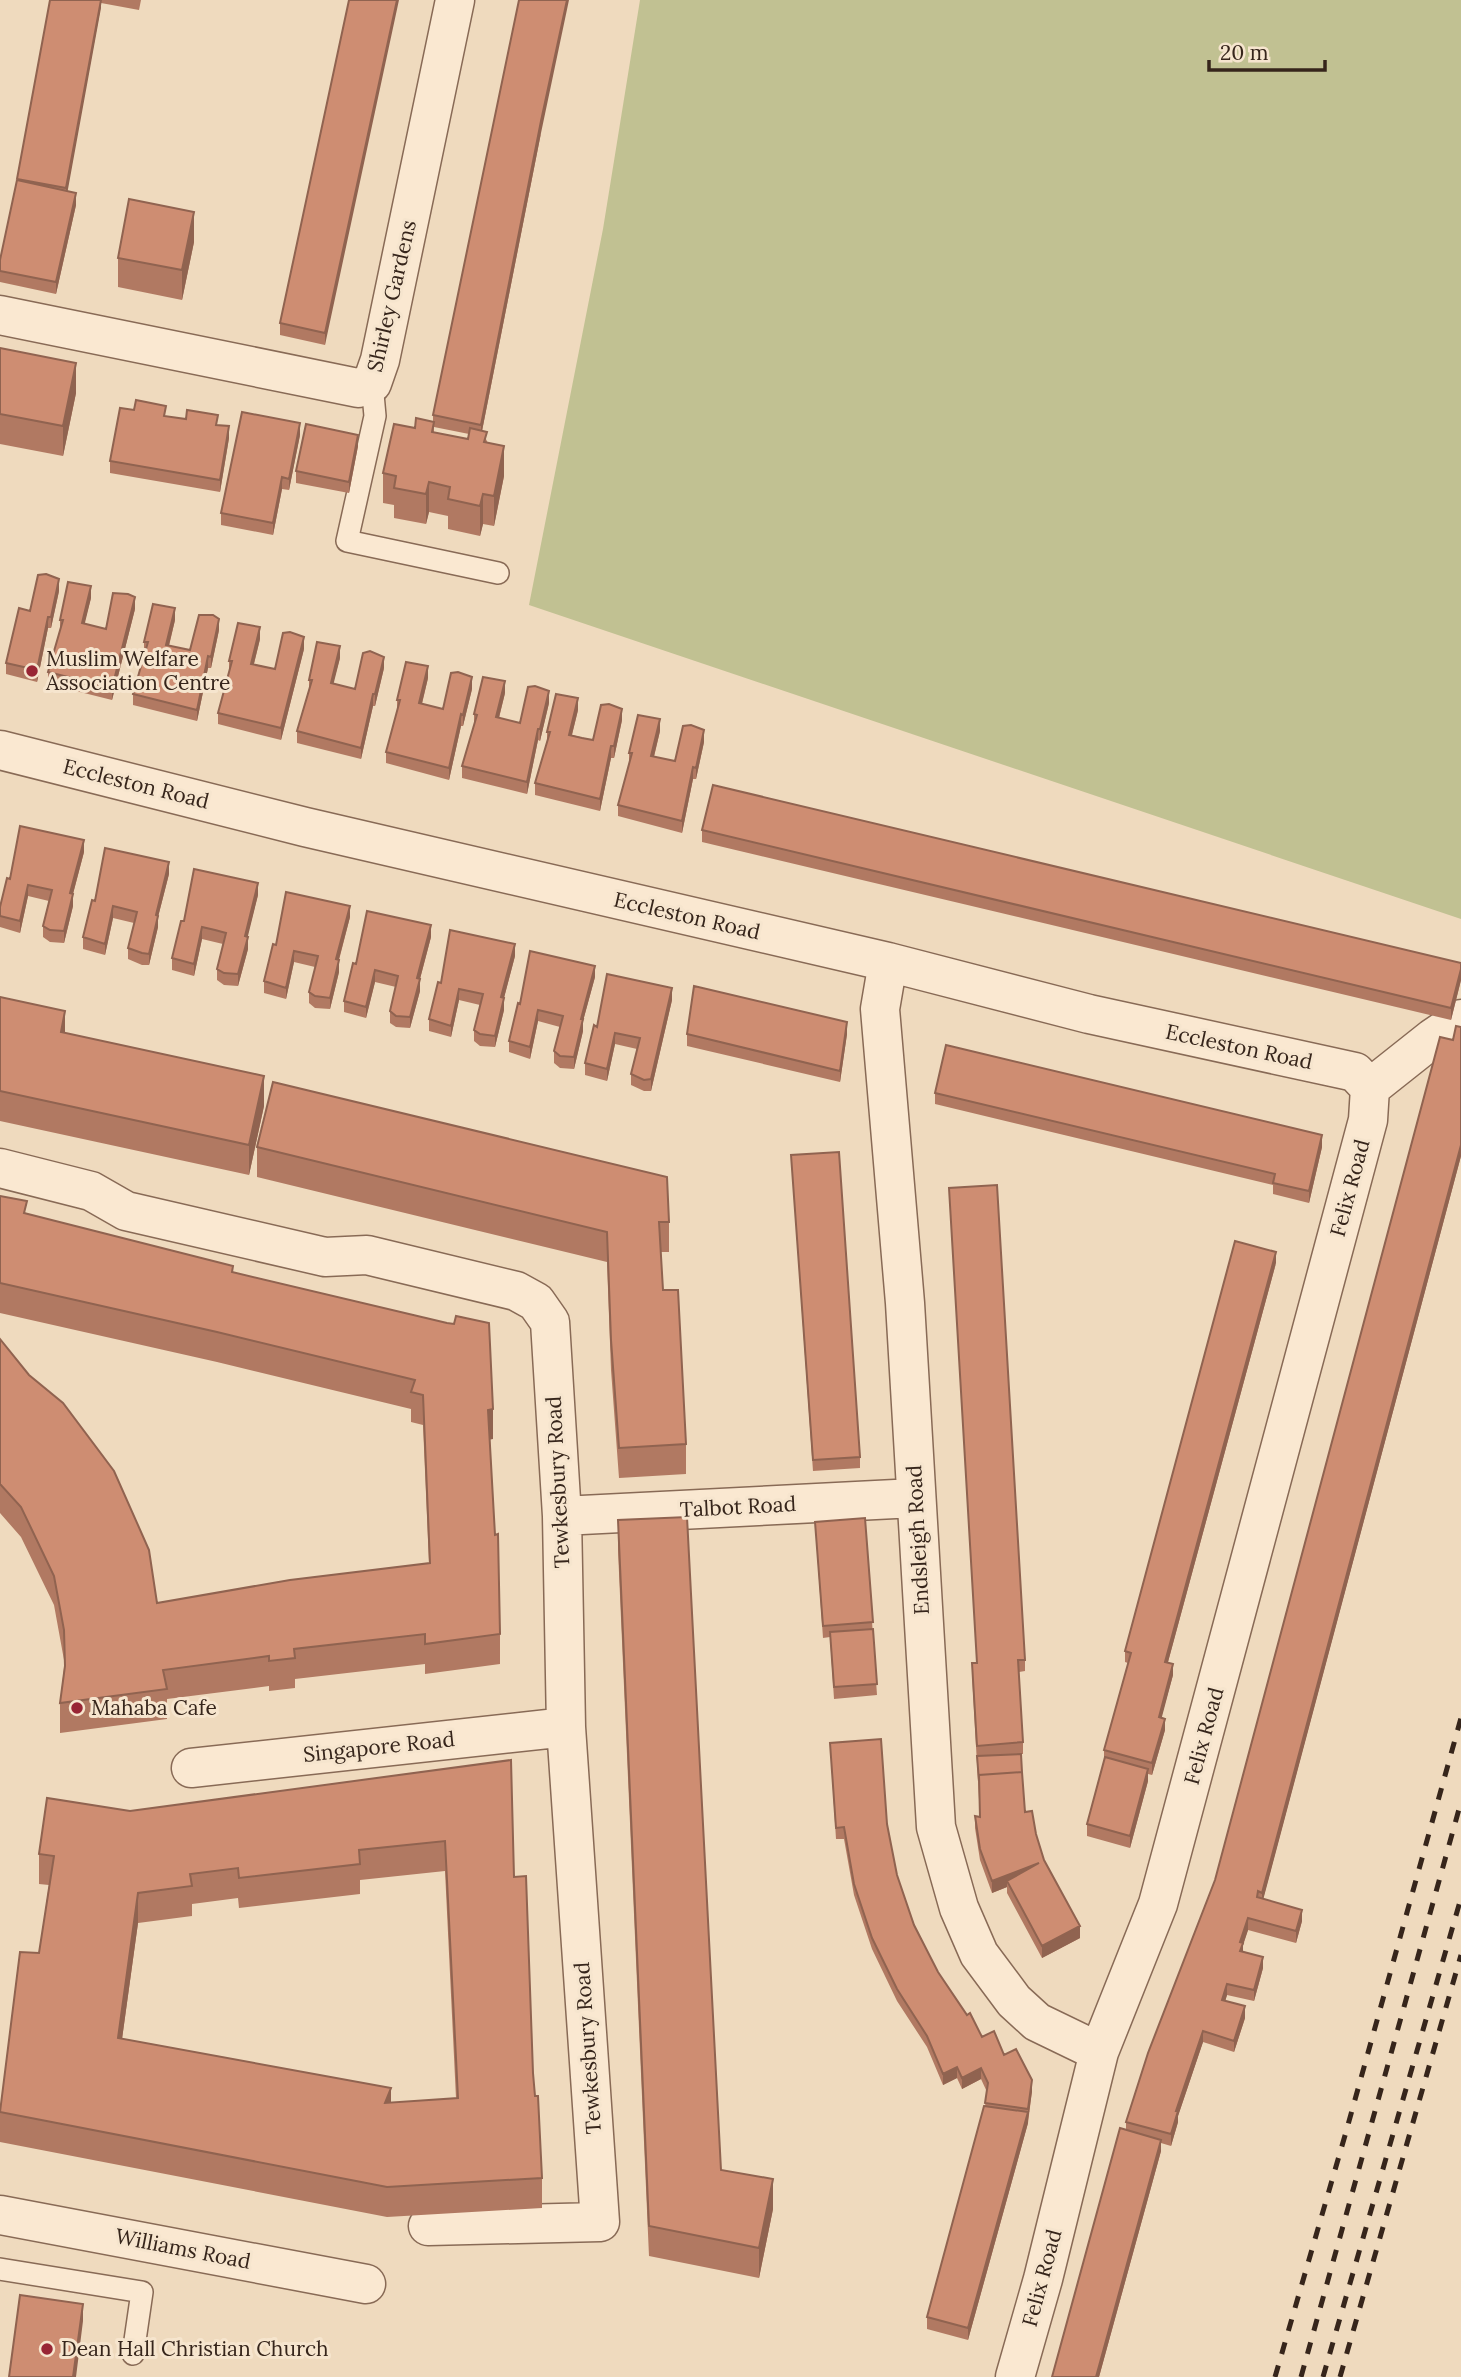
<svg xmlns="http://www.w3.org/2000/svg" width="1461" height="2377" font-family="Lora,serif">
	<style>
		.cemetery { fill: #c1c192 }
		.lines { fill: none; stroke-linecap: round; stroke-linejoin: round }
		.lane-casing { stroke: #886a56; stroke-width: 24 }
		.street-casing { stroke: #886a56; stroke-width: 41 }
		.lane { stroke: #fae8d1; stroke-width: 21 }
		.street { stroke: #fae8d1; stroke-width: 38 }
		.rail { stroke: #36251b; stroke-width: 5; stroke-dasharray: 12 12; stroke-linecap: butt }
		.wall { fill: #b17962; fill-rule: evenodd }
		.shaded-wall { fill: #906350 }
		.building { fill: #ce8d72; stroke: #906350; stroke-width: 2; fill-rule: evenodd }
		.poi-dot { fill: #982534; stroke: #f6e5ce; stroke-width: 2.5 }
		.labels { text-anchor: middle; stroke-width: 6; stroke-linejoin: round; paint-order: stroke }
		.street-label { font-size: 21px; fill: #36251b; stroke: #f6e5ce }
		.poi-label { font-size: 21px; fill: #36251b; stroke: #f6e5ce; text-anchor: start }
	</style>
	<rect width="100%" height="100%" fill="#efdabe"/>
	<path class="cemetery" d="M640,0H1461V919L529,605L603,229Z"/>
	<g class="lines">
		<defs>
			<path id="lane" d="M372,383L375,416L347,541L498,573
				M0,2269L142,2292L133,2354"/>
			<path id="street" d="M0,315L358,388L372,383L380,360L455,0
				M0,750L305,827L888,962L1089,1014L1355,1072L1370,1088
				M888,962L880,1009L905,1303L936,1827L959,1908L979,1954L1014,2001L1037,2022L1099,2052
				M1370,1088L1433,1038L1461,1019
				M0,1168L91,1191L126,1211L325,1257L367,1255L516,1291L536,1302L550,1322L562,1516L566,1727L600,2222L428,2226
				M562,1516L915,1498
				M191,1768L566,1727
				M0,2215L366,2284
				M1015,2377L1043,2279L1099,2052L1158,1904L1368,1120L1370,1088"/>
		</defs>
		<use href="#lane" class="lane-casing"/>
		<use href="#street" class="street-casing"/>
		<use href="#lane" class="lane"/>
		<use href="#street" class="street"/>
		<path class="rail" d="M1275,2377L1346,2132L1461,1718
			M1301,2377L1461,1802
			M1323,2377L1461,1898
			M1340,2377L1461,1955"/>
	</g>
	<path class="wall" d="M50,0H141L139,10L101,3L67,191L76,205L56,294L0,282V260L17,179Z
		M349,0L325,345L280,335V323Z
		M541,133L482,431L504,476L494,526L483,524L480,536L448,529V516L429,512L426,524L394,518V505L383,503V473L415,428L433,422V415ZM434,427L469,434L468,439L434,432Z
		M194,242L182,300L118,287V258Z
		M0,348L76,393L63,456L0,444Z
		M166,416L218,425L229,438L220,492L110,473V461Z
		M300,435L289,490L282,489L273,535L221,525V513Z
		M358,446L349,493L296,483V471Z
		M59,591L51,628H48L37,682L6,674V663L30,611Z
		M91,598L84,624L106,629L135,609L112,700L48,684V672L60,630V620Z
		M175,620L169,646L190,650L219,630L211,668H208L197,721L133,705V694L144,653V642Z
		M260,639L254,664L275,669L304,649L281,740L218,724V713L229,672V661Z
		M340,658L333,683L355,689L384,668L375,706H373L361,759L297,743V731L309,689V680Z
		M428,678L422,704L443,709L472,689L463,726H461L449,780L386,763V752L397,711V700Z
		M505,693L499,718L520,723L549,703L540,741L538,740L527,794L462,778V766L474,726V714Z
		M578,710L572,735L593,740L622,720L614,758H611L600,811L535,795V783L547,743V732Z
		M660,731L654,757L675,761L704,742L696,779H693L682,833L618,816V805L629,764V753Z
		M702,830L1461,963V980L1451,1020L702,842Z
		M84,852L73,894V906L64,943L50,942L43,937V926L49,901L28,896L20,933L0,927V907L10,879Z
		M169,874L158,917V927L149,965H142L128,959V948L134,923L113,918L105,955L83,949V937L95,901Z
		M258,895L247,937L248,949L238,986L224,985L217,980V969L223,944L202,939L194,976L172,970V958L184,921Z
		M350,917L339,960V972L330,1009L315,1008L309,1003V992L315,967L294,962L286,999L264,993V981L276,945Z
		M431,937L420,979V991L410,1028L396,1027L390,1023V1011L396,987L375,982L366,1018L344,1012V1001L356,964Z
		M515,956L504,998V1010L495,1047L480,1046L474,1041V1030L480,1005L459,1000L451,1037L429,1031V1019L441,983Z
		M595,977L583,1021V1031L574,1069L560,1068L554,1063V1051L560,1027L538,1021L530,1059L509,1052V1041L520,1004Z
		M0,997L65,1033L264,1106L249,1175L0,1121Z
		M672,1000L651,1091H644L631,1085V1074L637,1049L615,1044L607,1081L585,1075V1063L597,1027Z
		M1461,1027V1156L1263,1899L1302,1921L1296,1943L1248,1930L1243,1945V1951L1263,1968L1254,2001L1227,1995L1225,2001L1245,2018L1234,2052L1203,2042L1178,2116V2122L1171,2146L1161,2143V2151L1099,2377H1052L1126,2130V2122L1215,1880L1453,1040Z
		M687,1034H847L840,1082L687,1046Z
		M935,1093L1322,1147L1309,1203L1273,1194V1185L935,1104Z
		M257,1147L669,1222V1252H661L663,1290L686,1444V1474L619,1478L611,1370L607,1262L257,1177Z
		M791,1155L860,1457V1468L813,1471Z
		M949,1188L1025,1660V1671L1019,1672L1023,1742V1754H1021L1025,1812L1036,1834L1044,1860L1080,1938L1042,1958L1007,1893V1887L992,1893L980,1860L975,1828V1816L980,1817L972,1675V1663H977Z
		M0,1196L27,1214L233,1272L447,1323L493,1439H490L500,1634V1664L425,1674V1664L295,1679V1688L269,1691V1686L167,1699V1719L60,1733V1703L64,1668V1660L54,1605L21,1537L0,1513V1339L157,1603L429,1563L423,1425L411,1422V1409L217,1362L0,1313Z
		M1276,1263L1168,1662L1173,1675L1161,1718L1165,1730L1152,1775L1148,1774V1781L1130,1848L1087,1836V1824L1104,1760V1750L1128,1663L1125,1662V1651Z
		M865,1518L877,1695L834,1699L830,1637L823,1638L815,1522Z
		M618,1520L721,2170L773,2209L759,2278L649,2256L618,1550Z
		M830,1743L887,1824L897,1875L914,1925L938,1972L982,2037L1004,2055L1032,2091L1028,2123L968,2340L927,2329V2317L985,2106L987,2092L981,2079L962,2089L957,2078L943,2085L927,2047L897,2001L872,1949L854,1895L844,1839H836Z
		M511,1760L514,1877L542,2178V2208L387,2217L0,2142V2112L39,1953L49,1885L39,1884V1854L130,1811ZM445,1871L456,2098L391,2103L122,2039L138,1923L192,1916V1904L238,1898L239,1908L360,1894V1880Z"/>
	<path class="shaded-wall" d="M101,0V8L66,200V188Z
		M397,0H399L325,345V333Z
		M567,0H569L541,133L481,436V425L541,121Z
		M76,193V205L56,294V282Z
		M194,212V242L182,300V270Z
		M76,363V393L63,456V426Z
		M300,423V435L289,490V479Z
		M229,426V438L220,492V480Z
		M358,435V446L349,493V482Z
		M504,446V476L494,526V496Z
		M282,477V489L273,535V523Z
		M429,482V512L426,524V494Z
		M483,494V524L480,536V506Z
		M59,579V591L51,628V617Z
		M91,586V598L82,635V623Z
		M135,597V609L112,700V688Z
		M175,608V620L166,657V645Z
		M48,617V628L37,682V670Z
		M219,619V630L211,668V657Z
		M260,627V639L251,675V664Z
		M304,637V649L281,740V728Z
		M340,646V658L331,694V683Z
		M208,656V668L197,721V710Z
		M384,657V668L375,706V694Z
		M428,666V678L419,715V703Z
		M472,677V689L463,726V715Z
		M505,681V693L496,729V717Z
		M549,691V703L540,741V729Z
		M373,694V706L361,759V748Z
		M578,698V710L569,746V735Z
		M622,709V720L614,758V746Z
		M461,714V726L449,780V768Z
		M660,719V731L651,768V756Z
		M538,729V740L527,794V782Z
		M704,730V742L696,779V768Z
		M611,746V758L600,811V799Z
		M693,767V779L682,833V821Z
		M84,840V852L70,905V893Z
		M169,862V874L158,917V927L149,965V954L156,915Z
		M258,883V895L245,948V936Z
		M28,885V896L20,933V921Z
		M73,894V906L64,943V931Z
		M113,906V918L105,955V944Z
		M350,906V917L336,970V959Z
		M431,925V937L417,990V978Z
		M202,927V939L194,976V964Z
		M248,937V949L238,986V974Z
		M515,944V956L501,1009V997Z
		M294,951V962L286,999V988Z
		M339,960V972L330,1009V998Z
		M595,966V977L583,1021V1031L574,1069V1057L581,1019Z
		M1461,969V980L1451,1020V1008Z
		M375,970V982L366,1018V1007Z
		M420,979V991L410,1028V1017Z
		M672,988V1000L651,1091V1079Z
		M459,989V1000L451,1037V1026Z
		M504,998V1010L495,1047V1036Z
		M538,1010V1021L530,1059V1047Z
		M65,1011V1041L61,1032Z
		M847,1022V1034L840,1082V1071Z
		M615,1033V1044L607,1081V1069Z
		M264,1076V1106L249,1175V1145Z
		M1322,1135V1147L1309,1203V1191Z
		M1461,1145V1156L1262,1904V1893Z
		M1276,1252V1263L1165,1673V1662Z
		M493,1409V1439L488,1440V1410Z
		M1173,1664V1675L1159,1728V1717Z
		M1165,1719V1730L1152,1775V1763Z
		M1148,1769V1781L1130,1848V1836Z
		M1039,1863L1007,1881V1887L992,1893V1881Z
		M138,1893V1923L118,2068V2038Z
		M1302,1910V1921L1296,1943V1931Z
		M1248,1918V1930L1243,1945V1955L1240,1962V1942Z
		M1080,1926V1938L1042,1958V1946Z
		M1263,1957V1968L1254,2001V1990Z
		M1227,1984V1995L1222,2012V2000Z
		M1245,2006V2018L1234,2052V2041Z
		M1203,2031V2042L1178,2116V2122L1171,2146V2134L1176,2111Z
		M957,2067V2078L943,2085V2074Z
		M981,2068V2079L962,2089V2078Z
		M1032,2080V2091L1028,2120V2109Z
		M391,2088V2118L385,2103Z
		M1028,2112V2123L968,2340V2328Z
		M1161,2140V2151L1099,2377H1096Z
		M773,2179V2209L759,2278V2248Z
		M83,2304V2321L76,2377H73Z"/>
	<path class="building" d="M50,0H101L66,188L17,179Z
		M349,0H397L325,333L280,323Z
		M519,0H567L541,121L481,425L433,415Z
		M17,180L76,193L56,282L0,271V260Z
		M129,199L194,212L182,270L118,258Z
		M0,348L76,363L63,426L0,414Z
		M136,400L166,406L164,416L186,419L187,410L218,415L216,425L229,426L220,480L110,461L120,408L134,410Z
		M242,412L300,423L289,479L282,477L273,523L221,513Z
		M416,418L434,422L432,432L468,439L470,428L487,432L484,442L504,446L494,496L483,494L480,506L448,499L450,487L429,482L426,494L394,488L396,476L383,473L394,424L415,428Z
		M306,424L358,435L349,482L296,471Z
		M46,574L59,579L51,617H48L37,670L6,663L19,608L30,611L38,575Z
		M68,582L91,586L82,623L106,629L113,593L128,594L135,597L112,688L48,672L63,620H60Z
		M153,604L175,608L166,645L190,650L199,615H213L219,619L211,657L208,656L197,710L133,694L148,642H144Z
		M238,623L260,627L251,664L275,669L283,633L290,632L304,637L281,728L218,713L232,661H229Z
		M317,642L340,646L331,683L355,689L363,653L370,651L384,657L375,694H373L361,748L297,731L312,680H309Z
		M406,662L428,666L419,703L443,709L451,673L458,672L472,677L463,715L461,714L449,768L386,752L400,700H397Z
		M483,677L505,681L496,717L520,723L528,687L535,686L549,691L540,729H538L527,782L462,766L477,715L474,714Z
		M556,694L578,698L569,735L582,738L593,740L601,705L609,704L622,709L614,746H611L600,799L535,783L550,732H547Z
		M638,715L660,719L651,756L675,761L683,726L691,725L704,730L696,768L693,767L682,821L618,805L632,753H629Z
		M713,785L1461,963V969L1451,1008L702,830Z
		M20,826L84,840L70,893L73,894L64,931L50,930L43,926L52,890L28,885L20,921L0,916V907L7,878L10,879Z
		M105,848L169,862L156,915L158,916L149,954L142,953L128,948L137,912L113,906L105,944L83,937L92,900L95,901Z
		M194,869L258,883L245,936L248,937L238,974L224,973L217,969L226,933L215,930L202,927L194,964L172,958L181,921H184Z
		M286,892L350,906L336,959L339,960L330,998L315,996L309,992L318,956L294,951L286,988L264,981L273,944L276,945Z
		M367,911L431,925L417,978L420,979L410,1017L396,1016L390,1011L398,976L375,970L366,1007L344,1001L353,963L356,964Z
		M450,930L515,944L501,997L504,998L495,1036L480,1034L474,1030L483,994L459,989L451,1026L429,1019L438,982L441,983Z
		M530,951L595,966L581,1019H583L574,1057L560,1056L554,1051L563,1016L551,1013L538,1010L530,1047L509,1041L518,1003L520,1004Z
		M607,974L672,988L651,1079L644,1080L631,1074L640,1038L615,1033L607,1069L585,1063L594,1025L597,1027Z
		M694,986L847,1022L840,1071L687,1034Z
		M0,997L65,1011L61,1032L264,1076L249,1145L0,1091Z
		M1456,1026L1461,1027V1145L1262,1893L1258,1891L1257,1897L1302,1910L1296,1931L1248,1918L1240,1942L1243,1943L1240,1951L1263,1957L1254,1990L1227,1984L1222,2000L1245,2006L1234,2041L1203,2031L1176,2111H1178L1171,2134L1126,2122L1148,2053L1215,1880L1440,1037L1453,1040Z
		M946,1045L1322,1135L1309,1191L1273,1183L1275,1174L935,1093Z
		M273,1082L667,1177L669,1222H659L663,1290H678L686,1444L619,1448L611,1340L607,1232L257,1147Z
		M839,1152L860,1457L813,1460L791,1155Z
		M997,1185L1025,1660H1018L1023,1742L977,1746L972,1663H977L949,1188Z
		M0,1196L27,1201L24,1213L233,1266L232,1272L447,1323L454,1324L456,1316L489,1323L493,1409L488,1410L495,1535L498,1534L500,1634L425,1644V1634L294,1649L295,1658L269,1661V1656L163,1670L167,1689L60,1703L65,1666L64,1630L54,1576L21,1507L0,1484V1339L29,1375L63,1403L114,1471L149,1550L157,1603L290,1580L430,1563L423,1395L411,1392L415,1380L217,1332L0,1283Z
		M1235,1241L1276,1252L1165,1662L1173,1664L1159,1717L1165,1719L1152,1763L1104,1750L1131,1653L1125,1651Z
		M687,1517L721,2170L773,2179L759,2248L649,2226L618,1520Z
		M865,1518L873,1622L823,1626L815,1522Z
		M873,1629L877,1684L834,1687L830,1632Z
		M881,1739L887,1824L897,1875L914,1925L938,1972L967,2015L970,2013L982,2037L994,2031L1004,2055L1016,2049L1032,2080L1028,2109L985,2103L988,2083L981,2068L962,2078L957,2067L943,2074L927,2036L897,1989L872,1938L854,1884L844,1827L836,1828L830,1743Z
		M1021,1754L1022,1772L979,1775V1781L977,1756Z
		M1105,1757L1148,1769L1130,1836L1087,1824Z
		M511,1760L514,1877L526,1876L533,2073L535,2096H538L542,2178L387,2187L0,2112L20,1952L39,1953L54,1856L39,1854L47,1798L130,1811ZM445,1841L458,2098L385,2103L391,2088L118,2038L138,1893L192,1886L190,1874L238,1868L239,1878L360,1864L359,1850Z
		M1022,1772L1025,1812L1032,1811L1036,1834L1044,1860L1080,1926L1042,1946L1007,1881L1039,1863L992,1881L980,1849L975,1816L980,1817L979,1775Z
		M984,2106L1028,2112L968,2328L927,2317Z
		M1120,2128L1161,2140L1096,2377H1052Z
		M20,2295L83,2304L73,2377H9Z"/>
	<g class="poi-dot">
		<circle cx="32" cy="671" r="7"/>
		<circle cx="77" cy="1708" r="7"/>
		<circle cx="47" cy="2349" r="7"/>
	</g>
	<g class="labels">
		<g class="street-label">
			<text transform="translate(392 296) rotate(-77)" y="7">Shirley Gardens</text>
			<text transform="translate(136 784) rotate(14)" y="7">Eccleston Road</text>
			<text transform="translate(687 916) rotate(13)" y="7">Eccleston Road</text>
			<text transform="translate(1239 1047) rotate(12)" y="7">Eccleston Road</text>
			<text transform="translate(1350 1188) rotate(-75)" y="7">Felix Road</text>
			<text transform="translate(558 1482) rotate(-93)" y="7">Tewkesbury Road</text>
			<text transform="translate(738 1507) rotate(-3)" y="7">Talbot Road</text>
			<text transform="translate(918 1540) rotate(-93)" y="7">Endsleigh Road</text>
			<text transform="translate(1204 1736) rotate(-75)" y="7">Felix Road</text>
			<text transform="translate(379 1747) rotate(-6)" y="7">Singapore Road</text>
			<text transform="translate(588 2048) rotate(-94)" y="7">Tewkesbury Road</text>
			<text transform="translate(183 2249) rotate(11)" y="7">Williams Road</text>
			<text transform="translate(1042 2278) rotate(-75)" y="7">Felix Road</text>
		</g>
		<g class="poi-label">
			<text x="46" y="666">Muslim Welfare<tspan x="46" dy="24">Association Centre</tspan></text>
			<text x="91" y="1715">Mahaba Cafe</text>
			<text x="61" y="2356">Dean Hall Christian Church</text>
		</g>
	</g>
	<path d="M1209 60v10h116v-10" fill="none" stroke="#36251b" stroke-width="3.5"/>
	<text x="1220" y="60" font-size="21" fill="#36251b" stroke="#f6e5ce" stroke-width="5" paint-order="stroke">20 m</text>
</svg>
